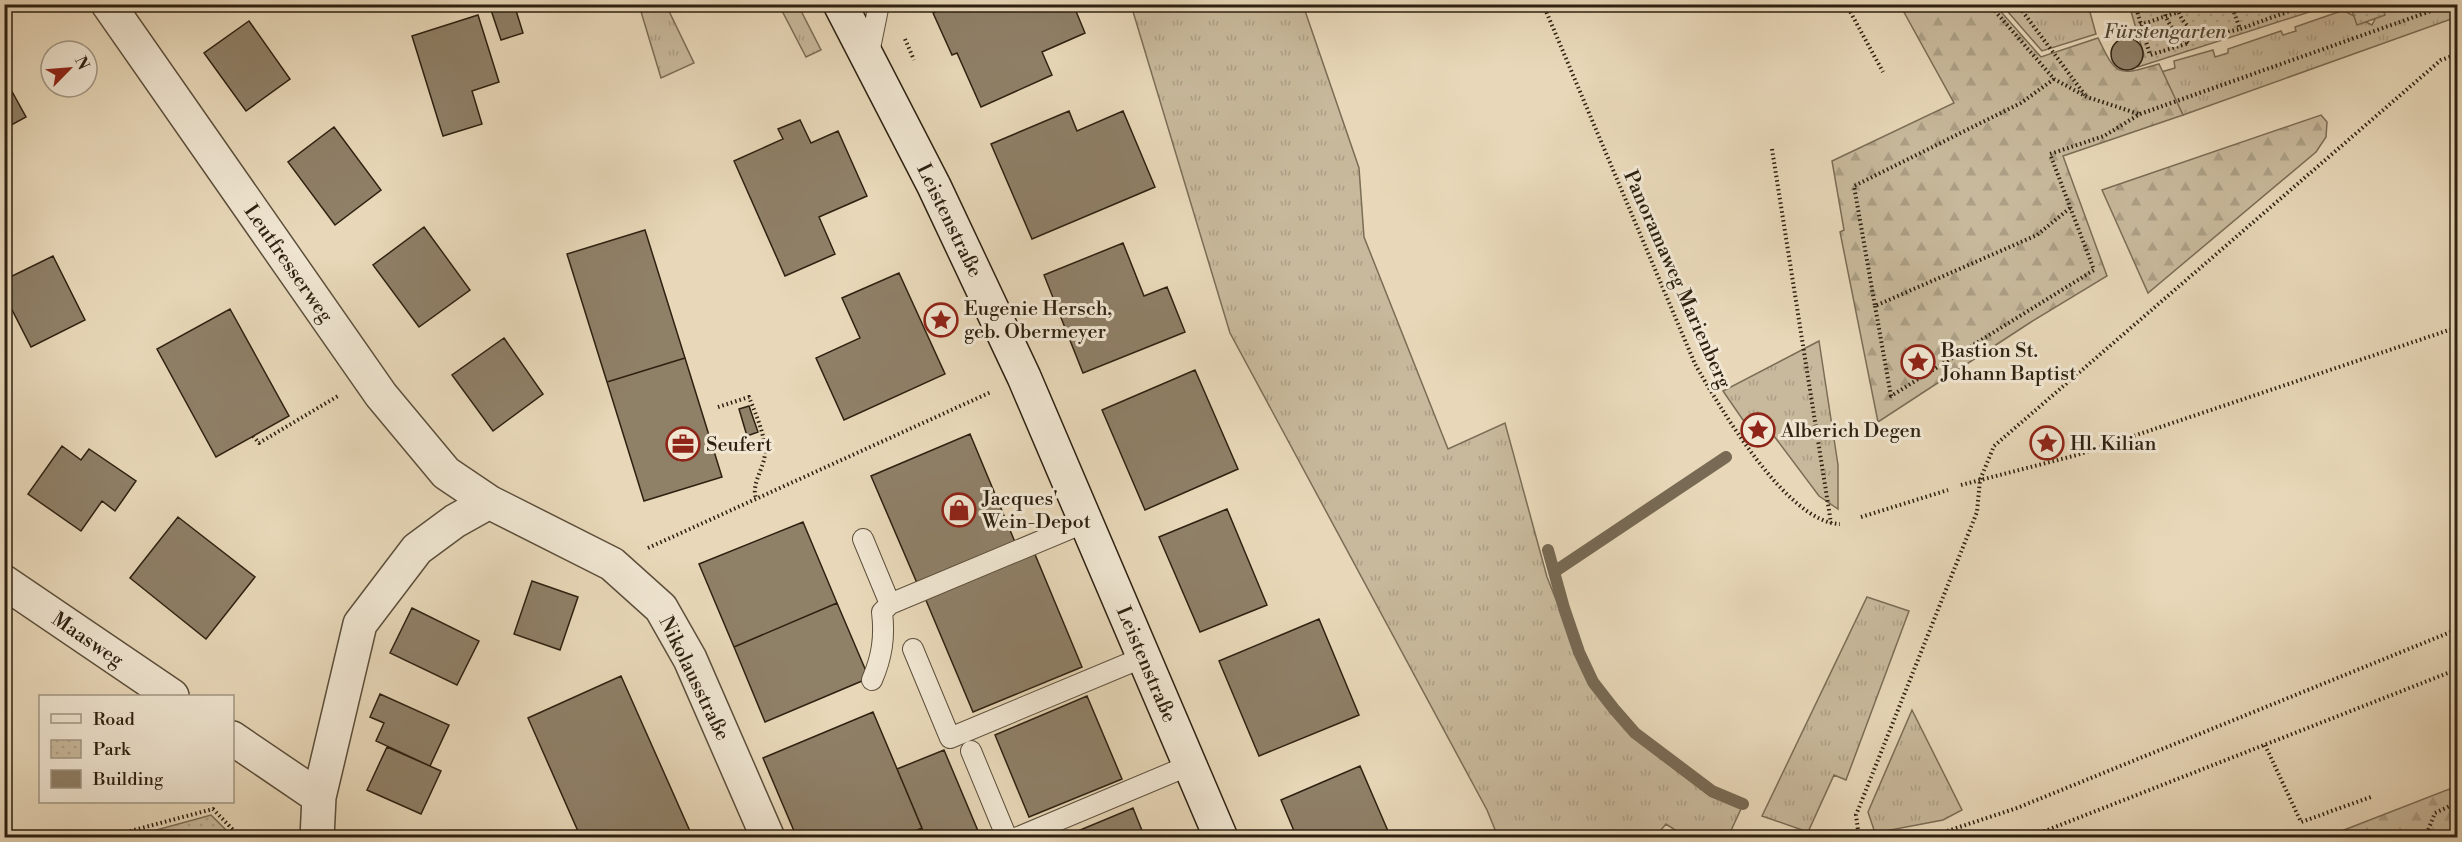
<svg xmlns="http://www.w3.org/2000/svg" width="2462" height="842" font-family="'Libre Bodoni',serif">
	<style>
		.grass { fill: url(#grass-tufts); stroke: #7b6d56; stroke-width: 1.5 }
		.forest { fill: url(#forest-firs); stroke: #7b6d56; stroke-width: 1.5 }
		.park { fill: url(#park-dots); stroke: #7b6d56; stroke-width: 1.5 }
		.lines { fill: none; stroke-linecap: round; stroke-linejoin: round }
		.stream { stroke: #786a54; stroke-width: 12 }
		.building { fill: #8f8068; stroke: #2e2111; stroke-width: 1.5 }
		.service-casing { stroke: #5c4f3b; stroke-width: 22 }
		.minor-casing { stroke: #5c4f3b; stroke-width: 36 }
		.secondary-casing { stroke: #2e2111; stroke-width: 36 }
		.path { stroke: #2e2111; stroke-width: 4; stroke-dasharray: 1.5 3; stroke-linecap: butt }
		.service { stroke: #f0e6d2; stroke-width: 20 }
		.minor { stroke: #f0e6d2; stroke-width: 33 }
		.secondary { stroke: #f0e6d2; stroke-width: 33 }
		.labels { text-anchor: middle; stroke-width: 6; stroke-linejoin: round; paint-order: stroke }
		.park-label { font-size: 20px; font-style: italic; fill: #544734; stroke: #f0e6d2 }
		.street-label { font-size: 20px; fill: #2e2111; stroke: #f0e6d2 }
		.poi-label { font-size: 20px; fill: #2e2111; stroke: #f0e6d2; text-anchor: start }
	</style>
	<defs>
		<pattern id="grass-tufts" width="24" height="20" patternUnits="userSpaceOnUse" patternTransform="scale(1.5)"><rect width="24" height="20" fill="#c8b99c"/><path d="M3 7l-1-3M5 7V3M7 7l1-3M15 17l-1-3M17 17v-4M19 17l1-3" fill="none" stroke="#ac9f85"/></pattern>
		<pattern id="forest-firs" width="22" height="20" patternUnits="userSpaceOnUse" patternTransform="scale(1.5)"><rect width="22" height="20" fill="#c8b99c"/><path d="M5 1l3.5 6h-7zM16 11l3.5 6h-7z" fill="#ac9f85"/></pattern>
		<pattern id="park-dots" width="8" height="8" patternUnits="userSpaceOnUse" patternTransform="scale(1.5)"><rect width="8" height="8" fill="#c8b99c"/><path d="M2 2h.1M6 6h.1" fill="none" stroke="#ac9f85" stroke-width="1.8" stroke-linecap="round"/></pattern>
	</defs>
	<rect width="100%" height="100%" fill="#e8d8b9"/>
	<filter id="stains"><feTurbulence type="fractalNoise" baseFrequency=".00333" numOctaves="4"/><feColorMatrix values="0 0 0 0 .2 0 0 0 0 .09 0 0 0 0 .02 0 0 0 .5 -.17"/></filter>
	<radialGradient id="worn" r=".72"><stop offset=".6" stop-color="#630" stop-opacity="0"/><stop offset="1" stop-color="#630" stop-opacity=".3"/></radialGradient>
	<path class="grass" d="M639,5H666L694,63L661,78Z
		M779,5H798L821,50L806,57Z
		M1131,5H1303L1359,168L1364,237L1448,449L1505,423L1547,577L1591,687L1632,736L1710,796L1741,809L1728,837H1686L1666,824L1655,837H1498L1487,810L1230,333Z
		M2002,5H2088L2096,34L2042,51Z
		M2382,5H2457V17L2183,115L2161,72L2175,68L2174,61L2213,50L2215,57L2228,53V49L2281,31L2283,35L2296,31L2295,27L2347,9L2348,13L2372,25Z
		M1819,341L1838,465V509L1819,496L1762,420H1743L1723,391Z
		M1867,597L1909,611L1846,780L1834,775L1808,832L1762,816Z
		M1912,710L1962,810L1943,820L1875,833L1868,812Z"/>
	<path class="forest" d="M1900,5H1995L2041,57L2098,38C2117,77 2117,76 2159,64L2183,115L2063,156L2107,276L2031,322L1878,422L1840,232L1844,230L1832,161L1954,103Z
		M2321,115L2327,122L2326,137L2316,152L2148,293L2102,190Z
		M2457,786V837H2326Z"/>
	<path class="park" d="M2129,5V4L2331,5L2138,67L2144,55Z
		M2350,5H2381L2385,15L2357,25Z
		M211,815L233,837H131Z"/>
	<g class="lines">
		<path class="stream" d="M1548,550L1564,608L1579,652L1593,682L1614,709L1635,733L1712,791L1743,804
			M1554,572L1726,457"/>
	</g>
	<path class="building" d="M489,4H514L523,33L501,40Z
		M953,4H1073L1085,33L1042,52L1052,75L981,107L957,53L952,55L933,13Z
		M478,15L499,82L472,91L482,124L443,136L412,36Z
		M249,21L290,79L246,111L204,53Z
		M2111 54a16 16 0 1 1 32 0a16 16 0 1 1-32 0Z
		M4,77L26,117L4,129Z
		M1069,111L1077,131L1123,111L1155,187L1032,239L991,144Z
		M800,120L811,143L838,131L867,196L819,217L835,254L785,276L734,161L783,139L778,129Z
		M334,127L381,190L335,225L288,162Z
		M424,227L470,290L419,327L373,265Z
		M645,230L685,358L607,382L567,254Z
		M1123,243L1144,296L1167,287L1185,332L1083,373L1044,275Z
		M53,256L85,320L31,347L4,294V280Z
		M899,273L945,374L844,420L816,358L860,338L842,298Z
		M230,309L289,416L216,457L157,349Z
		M504,338L543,394L493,431L452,375Z
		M685,358L722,477L644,501L607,382Z
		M1195,370L1238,469L1145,510L1102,410Z
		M749,406L758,432L747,436L739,409Z
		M970,434L1015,542L917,583L871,476Z
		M62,446L81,460L89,449L136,481L115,511L102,501L81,531L28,494Z
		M1227,509L1267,605L1200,632L1159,537Z
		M178,517L255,577L206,639L130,578Z
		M803,522L837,603L734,647L699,564Z
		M1034,552L1082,667L973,712L925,598Z
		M532,581L578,597L560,650L514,634Z
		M837,603L869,678L765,722L734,647Z
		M412,608L479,641L457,685L390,653Z
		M1319,619L1359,715L1259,756L1219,661Z
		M621,676L693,838H581L528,718Z
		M380,694L449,725L430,766L376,741L384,723L370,717Z
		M1087,696L1122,779L1029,817L995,735Z
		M873,712L922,828L898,838H797L763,758Z
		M387,747L441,771L421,814L367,790Z
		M944,750L981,838H926L897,769Z
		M1360,766L1391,838H1297L1281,800Z
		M1133,808L1145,838H1061Z"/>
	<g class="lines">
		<defs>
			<path id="service" d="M868,58L879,4
				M863,539L890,604L1086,522
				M913,649L950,738L1144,657
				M872,680C882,657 885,637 882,612L890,604
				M971,751L1007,838
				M1016,838L1190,765"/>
			<path id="minor" d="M108,4L381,395L446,473L489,502L612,564L661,608L690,659L768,838
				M4,582L172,696
				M232,738L319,797
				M317,838L319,797L360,624L417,549L455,521L489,502"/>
			<path id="secondary" d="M840,4L934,186L1024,377L1221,838"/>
		</defs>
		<use href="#service" class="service-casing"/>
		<use href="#minor" class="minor-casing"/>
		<use href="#secondary" class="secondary-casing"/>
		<path class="path" d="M1543,4L1695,364C1719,406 1787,523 1840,524
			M1846,4L1883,72
			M1989,4L2054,79L2087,97L2139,114
			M2017,4L2085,95
			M2135,4L2150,55L2189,43C2175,34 2165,22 2163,4
			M2176,4C2185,40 2212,36 2240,29
			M2231,4L2240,29L2309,4
			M2366,4L2367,7
			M2140,25L2178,12
			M905,39L914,60
			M2054,79L2021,103L1854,186L1875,306L2037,235L2070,208
			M1772,149L1831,523
			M1875,306L1891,396L2094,270L2050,154L2104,136L2140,114L2451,4
			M718,407L749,397C756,415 765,434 765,453C764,469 751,484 756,498
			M253,436L259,443L338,396
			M1961,485L2077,455L2458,327
			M1861,517L1948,490
			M648,548L991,392
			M2265,745L2301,822L2371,797
			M104,838L213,809L241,838
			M1859,838L1856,815L1977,512L1980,480L1994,446L2441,60L2458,54
			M1926,838L2017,808L2458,629
			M2027,838L2458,669
			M2425,838L2435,813L2458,802"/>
		<use href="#service" class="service"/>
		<use href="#minor" class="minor"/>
		<use href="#secondary" class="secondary"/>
	</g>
	<defs>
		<symbol id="sight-ring" viewBox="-11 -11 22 22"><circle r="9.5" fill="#f0e6d2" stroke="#8f2418" stroke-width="1.5"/><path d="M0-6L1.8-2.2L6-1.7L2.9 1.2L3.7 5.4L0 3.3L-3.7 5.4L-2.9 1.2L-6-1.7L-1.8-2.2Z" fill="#8f2418"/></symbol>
		<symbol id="office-ring" viewBox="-11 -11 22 22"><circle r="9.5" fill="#f0e6d2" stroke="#8f2418" stroke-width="1.5"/><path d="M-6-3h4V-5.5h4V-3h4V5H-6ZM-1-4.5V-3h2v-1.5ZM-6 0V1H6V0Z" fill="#8f2418"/></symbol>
		<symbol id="shop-ring" viewBox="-11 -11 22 22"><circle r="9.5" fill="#f0e6d2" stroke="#8f2418" stroke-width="1.5"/><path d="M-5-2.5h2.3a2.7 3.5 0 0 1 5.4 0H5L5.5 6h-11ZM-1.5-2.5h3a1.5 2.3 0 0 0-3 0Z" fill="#8f2418"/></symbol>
	</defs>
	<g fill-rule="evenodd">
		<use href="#sight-ring" x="922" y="301" width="38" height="38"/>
		<use href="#sight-ring" x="1899" y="343" width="38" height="38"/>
		<use href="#sight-ring" x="1739" y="411" width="38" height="38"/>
		<use href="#sight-ring" x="2028" y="424" width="38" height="38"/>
		<use href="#office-ring" x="664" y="425" width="38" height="38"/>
		<use href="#shop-ring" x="940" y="491" width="38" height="38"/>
	</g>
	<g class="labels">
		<g class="park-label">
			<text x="2165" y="38">Fürstengarten</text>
		</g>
		<g class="street-label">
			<text transform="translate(950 220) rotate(64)" y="7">Leistenstraße</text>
			<text transform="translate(289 263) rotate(55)" y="7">Leutfresserweg</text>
			<text transform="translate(1678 279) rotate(66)" y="7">Panoramaweg Marienberg</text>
			<text transform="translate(88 639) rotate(34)" y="7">Maasweg</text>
			<text transform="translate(1147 664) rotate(67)" y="7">Leistenstraße</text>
			<text transform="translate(695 678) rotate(64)" y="7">Nikolausstraße</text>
		</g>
		<g class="poi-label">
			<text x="964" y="315">Eugenie Hersch,<tspan x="964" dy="23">geb. Obermeyer</tspan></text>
			<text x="1941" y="357">Bastion St.<tspan x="1941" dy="23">Johann Baptist</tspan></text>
			<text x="1781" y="437">Alberich Degen</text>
			<text x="2070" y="450">Hl. Kilian</text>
			<text x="706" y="451">Seufert</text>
			<text x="982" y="505">Jacques'<tspan x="982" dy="23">Wein-Depot</tspan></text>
		</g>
	</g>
	<rect width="2462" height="842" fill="none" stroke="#e8d8b9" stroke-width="24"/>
	<rect x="6" y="6" width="2450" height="830" fill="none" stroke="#2e2111" stroke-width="3"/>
	<rect x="12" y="12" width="2438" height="818" fill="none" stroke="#2e2111" stroke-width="1.5"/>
	<rect x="39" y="695" width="195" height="108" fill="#f0e6d2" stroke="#a29785" stroke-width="1.5"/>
	<rect x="51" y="714" width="30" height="9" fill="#f0e6d2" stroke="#a29785" stroke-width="1.5"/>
	<text x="93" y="725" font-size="18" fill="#2e2111">Road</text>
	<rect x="51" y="740" width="30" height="18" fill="url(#park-dots)" stroke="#a29785" stroke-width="1.5"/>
	<text x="93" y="755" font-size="18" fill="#2e2111">Park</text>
	<rect x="51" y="770" width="30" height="18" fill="#8f8068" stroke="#a29785" stroke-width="1.5"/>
	<text x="93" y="785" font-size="18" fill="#2e2111">Building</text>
	<g transform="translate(69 69) rotate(65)"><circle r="28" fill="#f0e6d2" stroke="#a29785" stroke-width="1.5"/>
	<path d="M0-4.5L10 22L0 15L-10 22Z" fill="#8f2418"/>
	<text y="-9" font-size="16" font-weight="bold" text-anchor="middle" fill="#2e2111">N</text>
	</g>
	<rect width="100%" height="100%" filter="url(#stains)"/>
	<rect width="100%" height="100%" fill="url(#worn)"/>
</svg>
